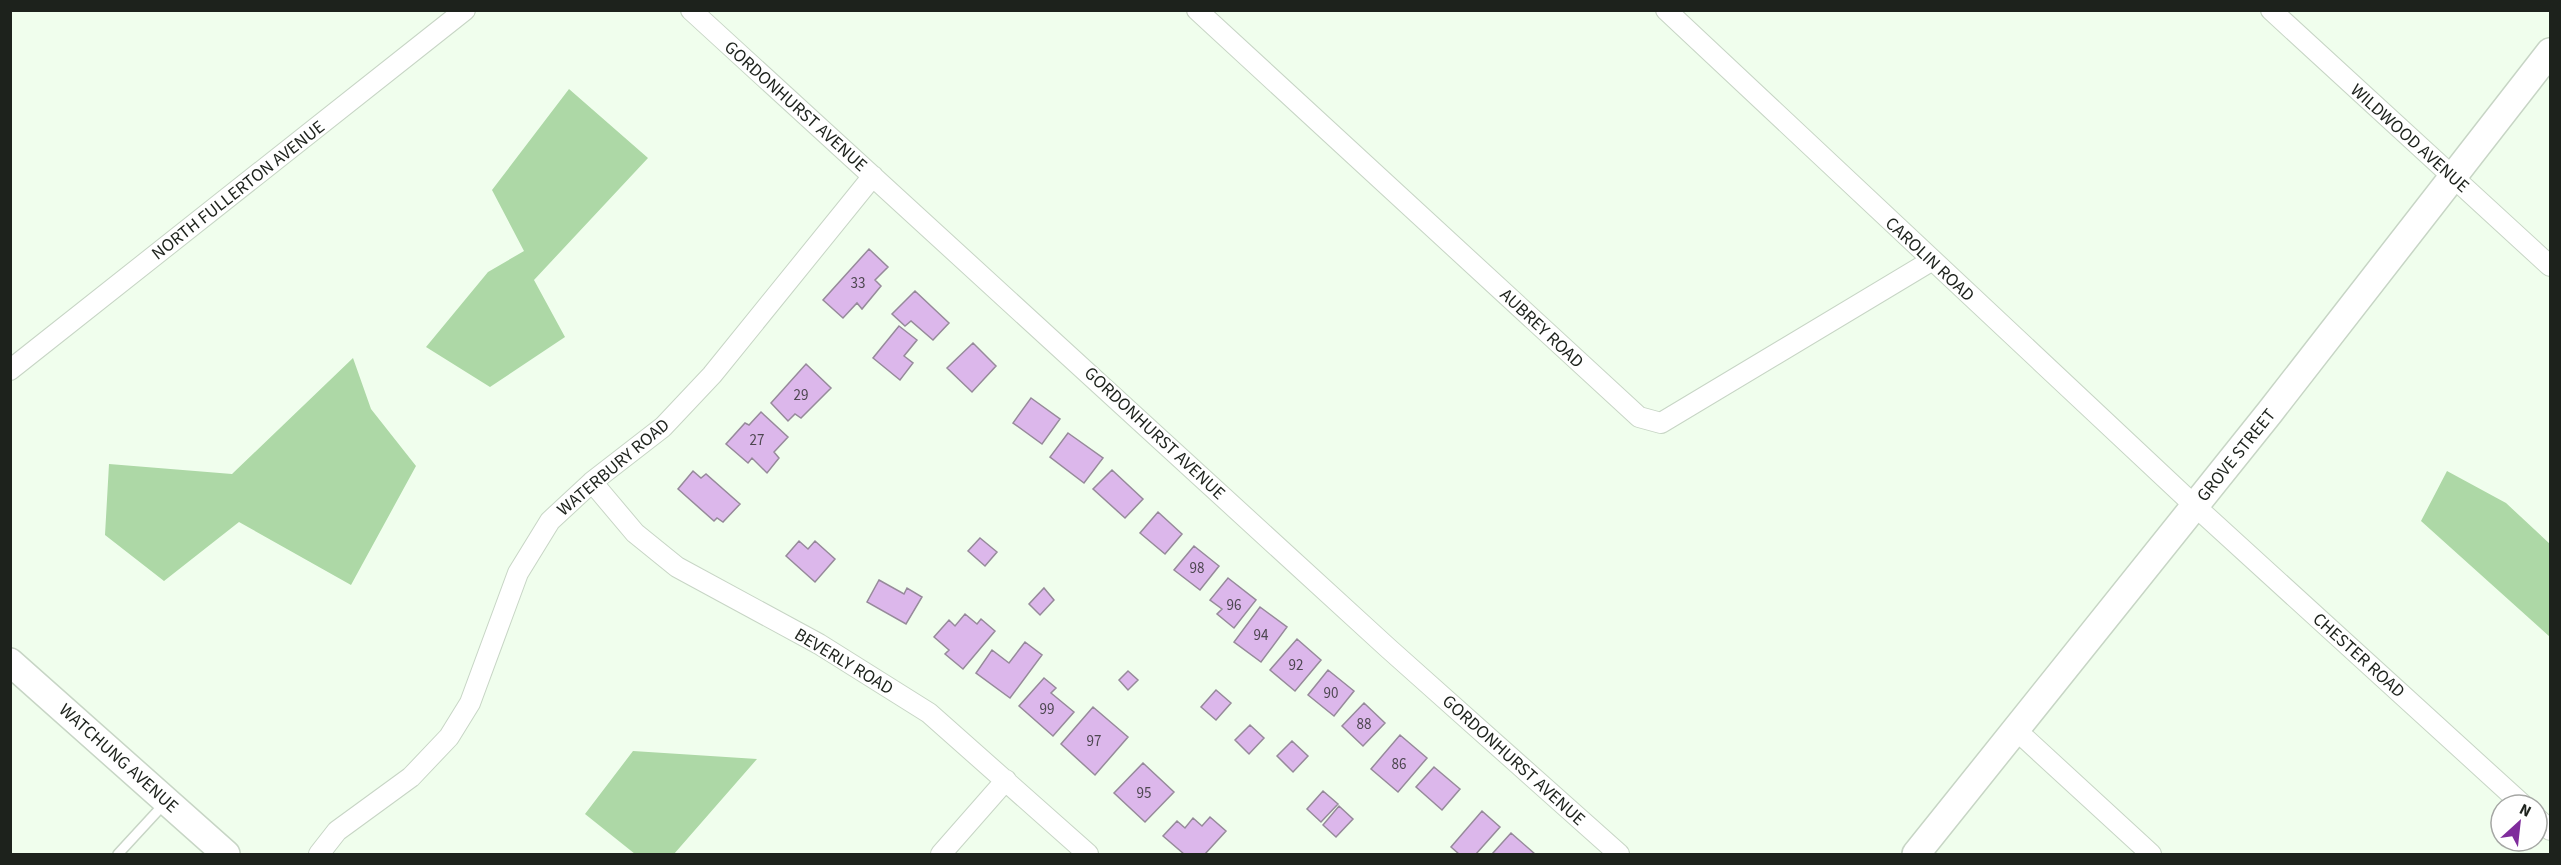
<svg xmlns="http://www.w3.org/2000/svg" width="2561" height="865" font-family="'Source Sans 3',sans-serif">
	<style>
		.forest { fill: #add8a6 }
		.building { fill: #dcb7eb; stroke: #968a9a; stroke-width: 1.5 }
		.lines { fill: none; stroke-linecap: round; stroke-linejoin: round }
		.lane-casing { stroke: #c7d5c5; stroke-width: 12 }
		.street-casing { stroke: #c7d5c5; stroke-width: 22 }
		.secondary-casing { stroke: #c7d5c5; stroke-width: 30 }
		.lane { stroke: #fff; stroke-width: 9 }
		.street { stroke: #fff; stroke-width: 20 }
		.secondary { stroke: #fff; stroke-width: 27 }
		.labels { text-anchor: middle; stroke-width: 4.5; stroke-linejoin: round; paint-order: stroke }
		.number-label { font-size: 15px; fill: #4d4750 }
		.street-label { font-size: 18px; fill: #1d221c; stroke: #fff }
	</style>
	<rect width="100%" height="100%" fill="#f0feed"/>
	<path class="forest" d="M569,89L648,158L534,280L565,337L490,387L426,347L488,272L524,251L492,190Z
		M353,358L371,409L416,466L351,585L239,522L164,581L105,535L109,464L232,474Z
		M2447,471L2506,503L2550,544V637L2421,521Z
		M633,751L757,759L674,854H635L585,814Z"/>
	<path class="building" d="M869,249L888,267L875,280L881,286L862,309L857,303L843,318L823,300Z
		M915,291L949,323L933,340L911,321L905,326L892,314Z
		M899,326L917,340L904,356L913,363L900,380L873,358Z
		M973,343L996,366L972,392L947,368Z
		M806,364L831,388L801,418L795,414L788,421L771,403Z
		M1031,398L1060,419L1042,444L1013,423Z
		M761,412L788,437L774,452L779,458L767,473L752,458L748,463L726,444L745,423L749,425Z
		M1068,433L1103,458L1084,483L1050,457Z
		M1112,470L1143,499L1125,518L1093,489Z
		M693,471L701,478L706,474L740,504L723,522L717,518L714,521L678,489Z
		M1158,512L1182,534L1165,554L1140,533Z
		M980,538L997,552L985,566L968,551Z
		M799,541L808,549L815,541L835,559L815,582L786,556Z
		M1194,546L1219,566L1200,590L1174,570Z
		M1228,578L1256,600L1234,628L1217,614L1222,609L1210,600Z
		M879,580L904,594L907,588L922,597L906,624L867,602Z
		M1044,588L1054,600L1040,615L1029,604Z
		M1260,607L1287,627L1261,662L1234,642Z
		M965,614L977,624L981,619L995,631L963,669L945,654L949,650L934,637L949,620L955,626Z
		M1297,639L1321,660L1295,691L1270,670Z
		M1025,642L1042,655L1010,698L976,673L992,650L1009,663Z
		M1328,670L1354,691L1334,716L1308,695Z
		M1128,671L1138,680L1128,690L1119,680Z
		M1044,678L1056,688L1051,693L1074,712L1053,736L1019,706Z
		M1216,690L1231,703L1216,720L1201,707Z
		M1364,703L1385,723L1363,746L1342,726Z
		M1093,707L1128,737L1095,775L1061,744Z
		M1250,725L1264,738L1249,754L1235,740Z
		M1400,735L1427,758L1398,792L1371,769Z
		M1292,741L1308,756L1293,772L1277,756Z
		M1143,763L1174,792L1145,822L1114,793Z
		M1434,767L1460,789L1442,810L1416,787Z
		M1323,791L1338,804L1321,822L1307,809Z
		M1339,806L1353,819L1336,837L1323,825Z
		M1482,811L1500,827L1476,854H1459L1451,847Z
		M1210,817L1226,831L1205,854H1184L1163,836L1177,821L1185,828L1193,818L1202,826Z
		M1511,833L1535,854H1492Z"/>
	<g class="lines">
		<defs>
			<path id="lane" d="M118,854L165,803"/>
			<path id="street" d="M691,10L1388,648L1619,854
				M1197,10L1639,417L1661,423L1931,261
				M1666,10L2195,506L2523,805
				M2271,10L2550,266
				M10,370L465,10
				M592,482L635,533L677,567L819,644L929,713L1088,854
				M2016,730L2151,854
				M2537,818L2550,830
				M319,854L337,831L411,777L449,737L470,703L518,573L550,521L592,482L663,427L712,375L873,176
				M941,854L1006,780"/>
			<path id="secondary" d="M10,662L226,854
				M1916,854L2270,412L2550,52"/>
		</defs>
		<use href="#lane" class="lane-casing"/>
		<use href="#street" class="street-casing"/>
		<use href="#secondary" class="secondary-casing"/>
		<use href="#lane" class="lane"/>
		<use href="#street" class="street"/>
		<use href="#secondary" class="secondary"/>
	</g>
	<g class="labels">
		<g class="number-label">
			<text x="858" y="288">33</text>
			<text x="801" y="400">29</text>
			<text x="757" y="445">27</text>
			<text x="1197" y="573">98</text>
			<text x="1234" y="610">96</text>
			<text x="1261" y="640">94</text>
			<text x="1296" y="670">92</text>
			<text x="1331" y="698">90</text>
			<text x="1047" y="714">99</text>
			<text x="1364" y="729">88</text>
			<text x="1094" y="746">97</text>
			<text x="1399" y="769">86</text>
			<text x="1144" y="798">95</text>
		</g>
		<g class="street-label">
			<text transform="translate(796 106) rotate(42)" y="6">GORDONHURST AVENUE</text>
			<text transform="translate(2410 138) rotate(42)" y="6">WILDWOOD AVENUE</text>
			<text transform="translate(238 190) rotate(-38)" y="6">NORTH FULLERTON AVENUE</text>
			<text transform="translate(1930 259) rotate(43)" y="6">CAROLIN ROAD</text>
			<text transform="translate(1542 328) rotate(43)" y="6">AUBREY ROAD</text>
			<text transform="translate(1155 433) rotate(43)" y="6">GORDONHURST AVENUE</text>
			<text transform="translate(2236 455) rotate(-51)" y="6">GROVE STREET</text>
			<text transform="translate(613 467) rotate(-40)" y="6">WATERBURY ROAD</text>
			<text transform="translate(2359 655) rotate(42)" y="6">CHESTER ROAD</text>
			<text transform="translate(844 661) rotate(31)" y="6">BEVERLY ROAD</text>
			<text transform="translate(119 758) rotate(42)" y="6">WATCHUNG AVENUE</text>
			<text transform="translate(1514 760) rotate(42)" y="6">GORDONHURST AVENUE</text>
		</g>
	</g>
	<rect width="2561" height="865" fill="none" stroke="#1d221c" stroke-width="24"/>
	<g transform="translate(2519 823) rotate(27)"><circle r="28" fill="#ffffff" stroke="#a5a7a4" stroke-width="1.5"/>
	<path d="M0-4.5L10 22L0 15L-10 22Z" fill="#7f2c9c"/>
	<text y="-9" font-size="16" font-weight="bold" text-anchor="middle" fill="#1d221c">N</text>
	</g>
</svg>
